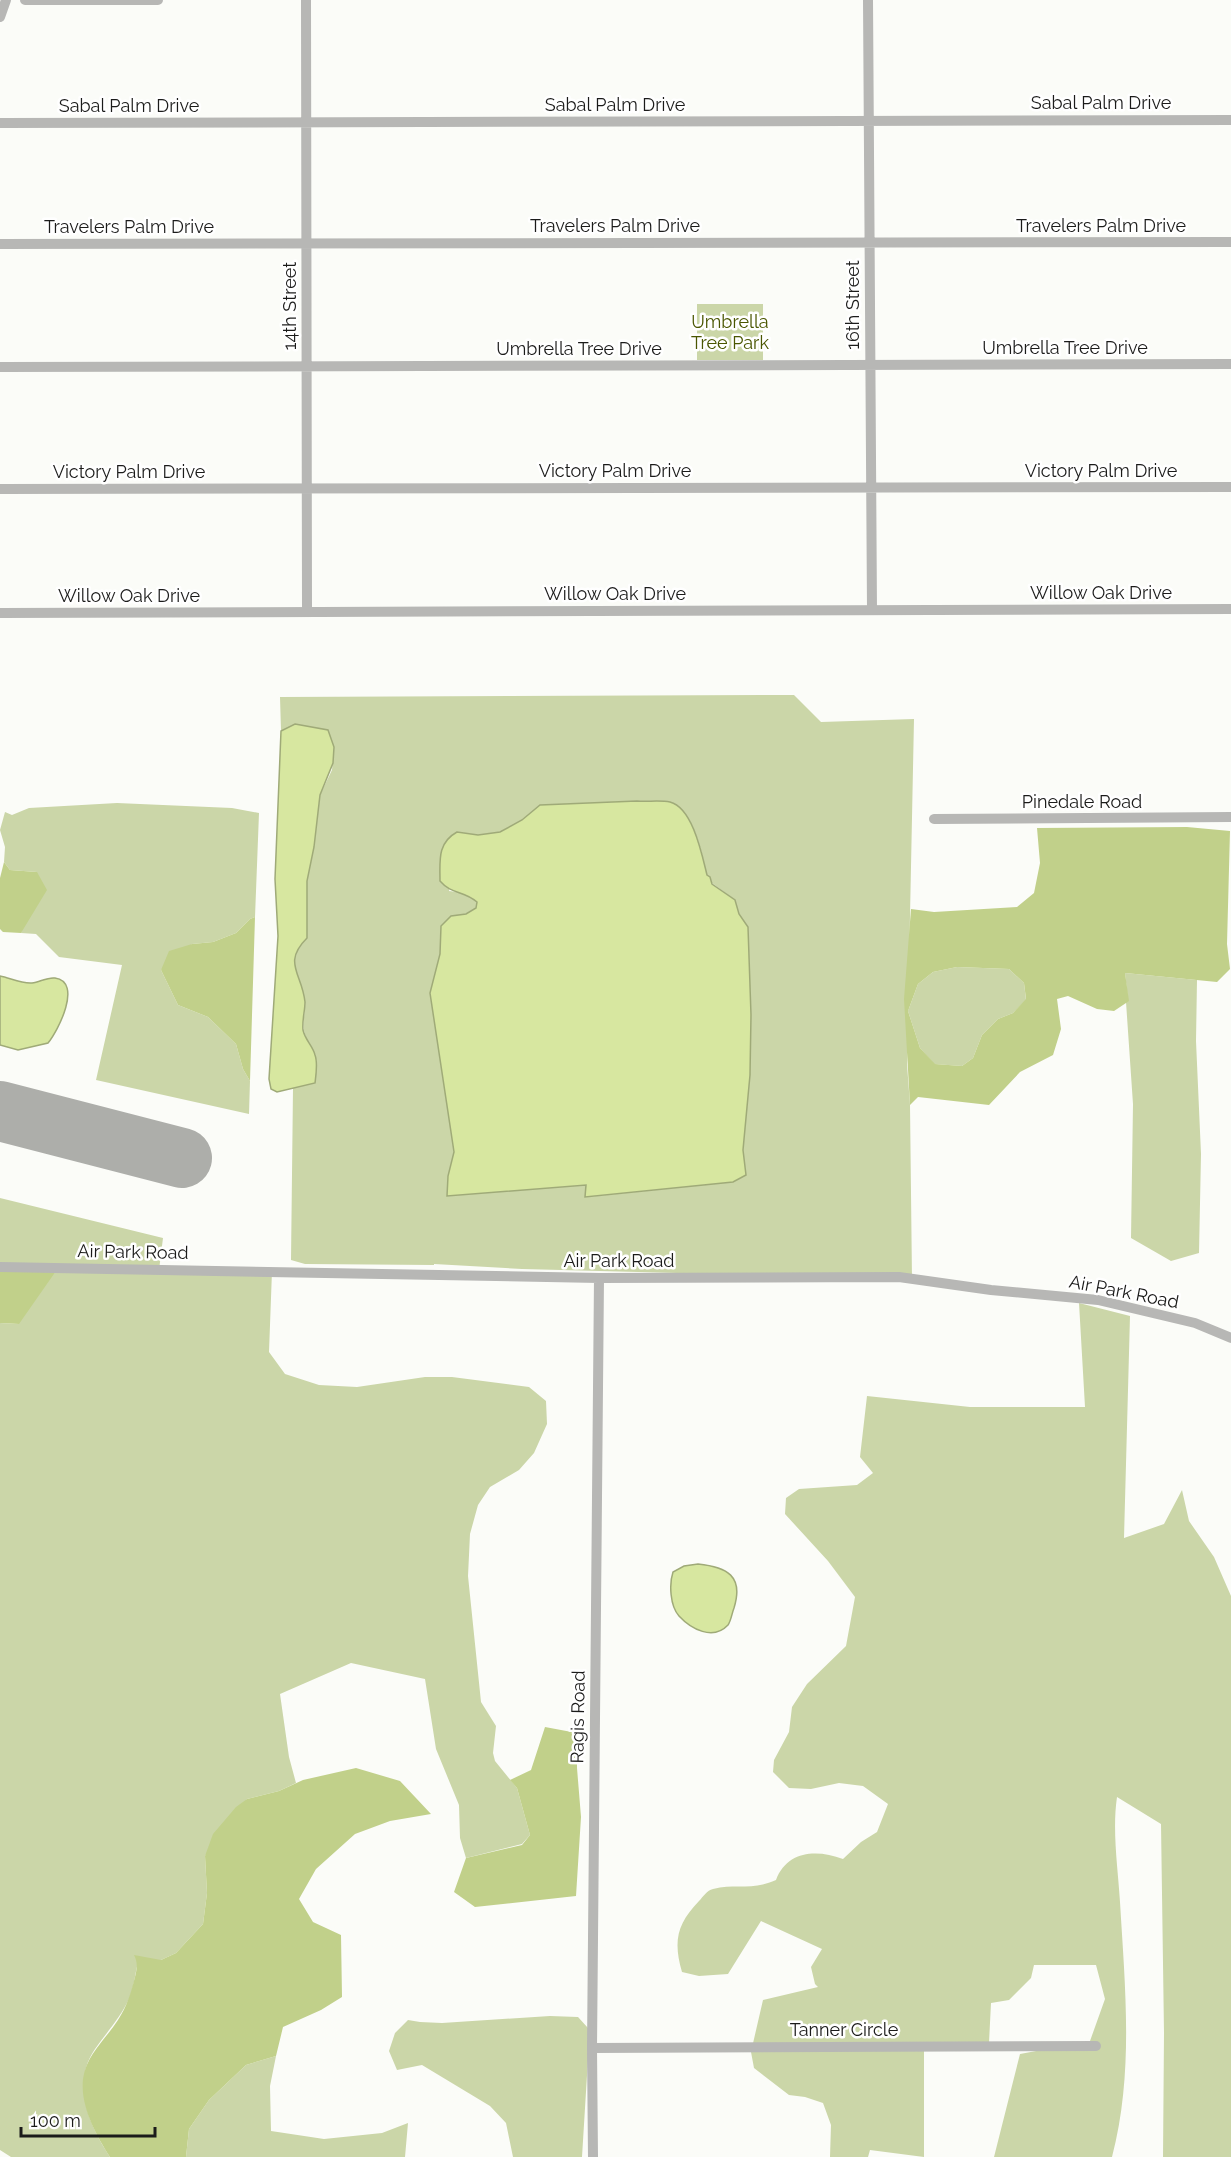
<svg xmlns="http://www.w3.org/2000/svg" width="1231" height="2157" font-family="Raleway,sans-serif">
	<style>
		.green { fill: #cbd6a8; fill-rule: evenodd }
		.forest { fill: #c1d08a; fill-rule: evenodd }
		.water { fill: #d7e7a0; stroke: #9faa78; stroke-width: 1.5 }
		.lines { fill: none; stroke-linecap: round; stroke-linejoin: round }
		.runway { stroke: #adaeaa; stroke-width: 60 }
		.minor { stroke: #b7b7b5; stroke-width: 10 }
		.labels { text-anchor: middle; stroke-width: 5; stroke-linejoin: round; paint-order: stroke }
		.street-label { font-size: 18px; fill: #1b1b1a; stroke: #fff }
		.park-label { font-size: 18px; fill: #4a5601; stroke: #fff }
	</style>
	<rect width="100%" height="100%" fill="#fbfcf8"/>
	<path class="green" d="M697,304H763V360H697Z
		M794,695L821,722L914,719L907,1064L910,1105L912,1279L522,1269L434,1264V1265L305,1264L291,1260L293,1088L315,1083C316,1075 318,1063 315,1055C313,1048 307,1042 305,1034C301,1024 306,1012 305,1002C302,973 282,964 307,938V881L314,847L320,795L332,770L334,748L295,724L281,731L280,697ZM637,801C647,802 660,800 670,802C693,808 703,855 707,876L710,877L712,883L735,900L739,914L748,927L751,1015L750,1075L743,1150L746,1175L733,1182L586,1197V1185L447,1196L448,1176L454,1152L430,993L440,954L441,926L451,916L466,914L477,908V902L466,893L449,891L457,832L478,835L500,832L522,820L540,805Z
		M117,803L232,808L259,813L255,917L250,919L236,933L213,942L192,944L161,970L178,1005L208,1017L236,1044L243,1069L250,1081L249,1114L96,1080L122,965L59,957L36,934L21,933L37,872L10,870L4,862L5,847L0,830L5,812L12,815L29,808Z
		M957,967L1009,969L1024,983L1026,1000L1013,1013L998,1019L982,1035L973,1058L962,1066L934,1064L920,1048L908,1011L918,984L933,972Z
		M1125,973L1197,980L1196,1041L1201,1154L1199,1253L1171,1261L1131,1238L1133,1104L1126,1002L1128,1000Z
		M0,1198L163,1238L159,1270L272,1271L269,1352L285,1374L319,1385L357,1387L425,1377H452L529,1387L546,1401L547,1424L534,1453L519,1470L490,1487L478,1505L470,1534L468,1576L481,1702L496,1726L493,1753L495,1761L517,1788L530,1835L522,1844L466,1858L460,1838L459,1805L436,1749L425,1679L351,1663L280,1694L289,1757L296,1783L279,1791L247,1799L205,1856L207,1893L203,1924L176,1953L161,1960L138,1962C135,1974 134,1988 129,1999C120,2018 107,2032 95,2049C71,2084 89,2125 110,2157H11L0,2150V1323L19,1324L0,1271Z
		M1079,1303L1130,1316L1124,1538L1164,1524L1182,1490L1189,1521L1214,1557L1231,1596V2157H1163L1164,2033L1161,1824L1117,1797C1112,1831 1118,1868 1120,1902C1125,1987 1134,2073 1112,2157H994L1020,2054L1090,2041L1105,1999L1096,1965H1034L1031,1978L1009,2000L991,2003L989,2043L924,2044V2157L870,2150L868,2157H830L831,2125L823,2103L805,2097L789,2095L754,2068L751,2052L763,2000L818,1987L815,1984L811,1967L822,1949L761,1921L728,1974L699,1976L682,1972C673,1941 677,1924 699,1901C703,1897 707,1890 713,1889C736,1883 752,1891 776,1880C787,1851 816,1849 843,1859L861,1842L877,1832L888,1804L863,1786L839,1783L811,1789L789,1788L773,1772L774,1760L789,1732L792,1707L807,1684L846,1646L855,1597L828,1561L785,1514L786,1498L799,1489L857,1485L873,1473L860,1457L867,1396L970,1407H1085Z
		M550,2016L578,2017L588,2028V2059L582,2157H513L506,2123L490,2106L422,2065L397,2070L389,2051L395,2033L408,2020L420,2022L442,2023Z
		M276,2056L270,2086L271,2131L324,2139L382,2133L408,2123L405,2157H186L189,2129L209,2100L246,2065Z"/>
	<path class="forest" d="M1187,827L1230,831L1227,944L1230,969L1217,982L1125,973L1129,1001L1114,1011L1097,1009L1068,996L1057,999L1061,1029L1053,1055L1020,1072L989,1105L918,1097L910,1105L904,999L911,909L934,912L1017,907L1034,893L1040,863L1037,828ZM957,967L1009,969L1024,983L1026,999L1013,1013L998,1019L982,1035L973,1058L962,1066L935,1064L920,1048L908,1011L918,984L933,972Z
		M4,862L10,870L37,872L47,890L21,933L3,932L0,929V878Z
		M255,917L250,1081L243,1069L236,1044L208,1017L178,1005L161,970L169,951L192,944L213,942L236,933L250,919Z
		M0,1271H56L19,1324L0,1323Z
		M545,1727L577,1733V1768L581,1817L576,1896L475,1907L454,1892L466,1858L522,1845L530,1835L517,1788L510,1780L531,1770Z
		M356,1768L400,1781L431,1814L390,1821L355,1834L316,1869L299,1899L313,1922L341,1935L342,1997L321,2010L283,2027L276,2056L246,2065L209,2100L189,2129L186,2157H110C96,2135 80,2106 83,2079C86,2055 106,2039 118,2020C127,2006 131,1993 135,1977C137,1968 138,1963 134,1955L161,1960L176,1953L203,1924L207,1893L205,1856L213,1834L236,1807L247,1799L279,1791L303,1780Z"/>
	<path class="water" d="M295,724L328,730L334,747L333,763L320,795L314,847L307,881V938C282,963 302,973 305,1002C305,1011 302,1020 303,1030C305,1040 313,1046 315,1055C318,1063 316,1075 315,1083L277,1092L271,1089L269,1079L278,936L275,879L281,731Z
		M637,801C647,802 660,800 670,802C693,808 702,855 707,875L710,877L712,884L735,900L739,914L748,927L751,1015L750,1075L743,1150L746,1175L733,1182L585,1197L586,1185L447,1196L448,1176L454,1152L430,993L440,954L441,926L451,916L466,914L476,908L477,902C463,890 452,895 440,881C440,861 437,843 457,832L478,835L500,832L522,820L540,805Z
		M0,976C10,978 22,984 32,983C40,982 47,977 55,978C83,982 58,1031 48,1043L18,1050L0,1045Z
		M698,1564C727,1567 744,1576 734,1608C732,1613 731,1621 728,1625C713,1641 691,1629 679,1616C670,1606 669,1584 673,1572L684,1566Z"/>
	<g class="lines">
		<path class="runway" d="M0,1111L182,1158"/>
		<path class="minor" d="M25,0H158
			M306,0L307,611
			M868,0L872,610
			M0,17L6,0
			M0,123L1231,120
			M0,244L1231,242
			M0,367L1231,364
			M0,489L1231,487
			M0,613L1231,609
			M934,819L1231,817
			M0,1267L599,1278L899,1277L991,1290L1098,1300L1195,1323L1231,1338
			M592,2048L1096,2046
			M593,2157L592,2048L599,1278"/>
	</g>
	<g class="labels">
		<g class="street-label">
			<text x="1101" y="109">Sabal Palm Drive</text>
			<text x="615" y="111">Sabal Palm Drive</text>
			<text x="129" y="112">Sabal Palm Drive</text>
			<text x="615" y="232">Travelers Palm Drive</text>
			<text x="1101" y="232">Travelers Palm Drive</text>
			<text x="129" y="233">Travelers Palm Drive</text>
			<text transform="translate(853 305) rotate(-90)" y="6">16th Street</text>
			<text transform="translate(290 306) rotate(-90)" y="6">14th Street</text>
			<text x="1065" y="354">Umbrella Tree Drive</text>
			<text x="579" y="355">Umbrella Tree Drive</text>
			<text x="615" y="477">Victory Palm Drive</text>
			<text x="1101" y="477">Victory Palm Drive</text>
			<text x="129" y="478">Victory Palm Drive</text>
			<text x="1101" y="599">Willow Oak Drive</text>
			<text x="615" y="600">Willow Oak Drive</text>
			<text x="129" y="602">Willow Oak Drive</text>
			<text x="1082" y="808">Pinedale Road</text>
			<text transform="translate(133 1252) rotate(1)" y="6">Air Park Road</text>
			<text x="619" y="1267">Air Park Road</text>
			<text transform="translate(1124 1292) rotate(11)" y="6">Air Park Road</text>
			<text transform="translate(578 1717) rotate(-89)" y="6">Ragis Road</text>
			<text x="844" y="2036">Tanner Circle</text>
		</g>
		<g class="park-label">
			<text x="730" y="328">Umbrella<tspan x="730" dy="21">Tree Park</tspan></text>
		</g>
	</g>
	<path d="M21 2127v9h134v-9" fill="none" stroke="#1b1b1a" stroke-width="3"/>
	<text x="30" y="2127" font-size="18" fill="#1b1b1a" stroke="#ffffff" stroke-width="4.5" paint-order="stroke">100 m</text>
</svg>
